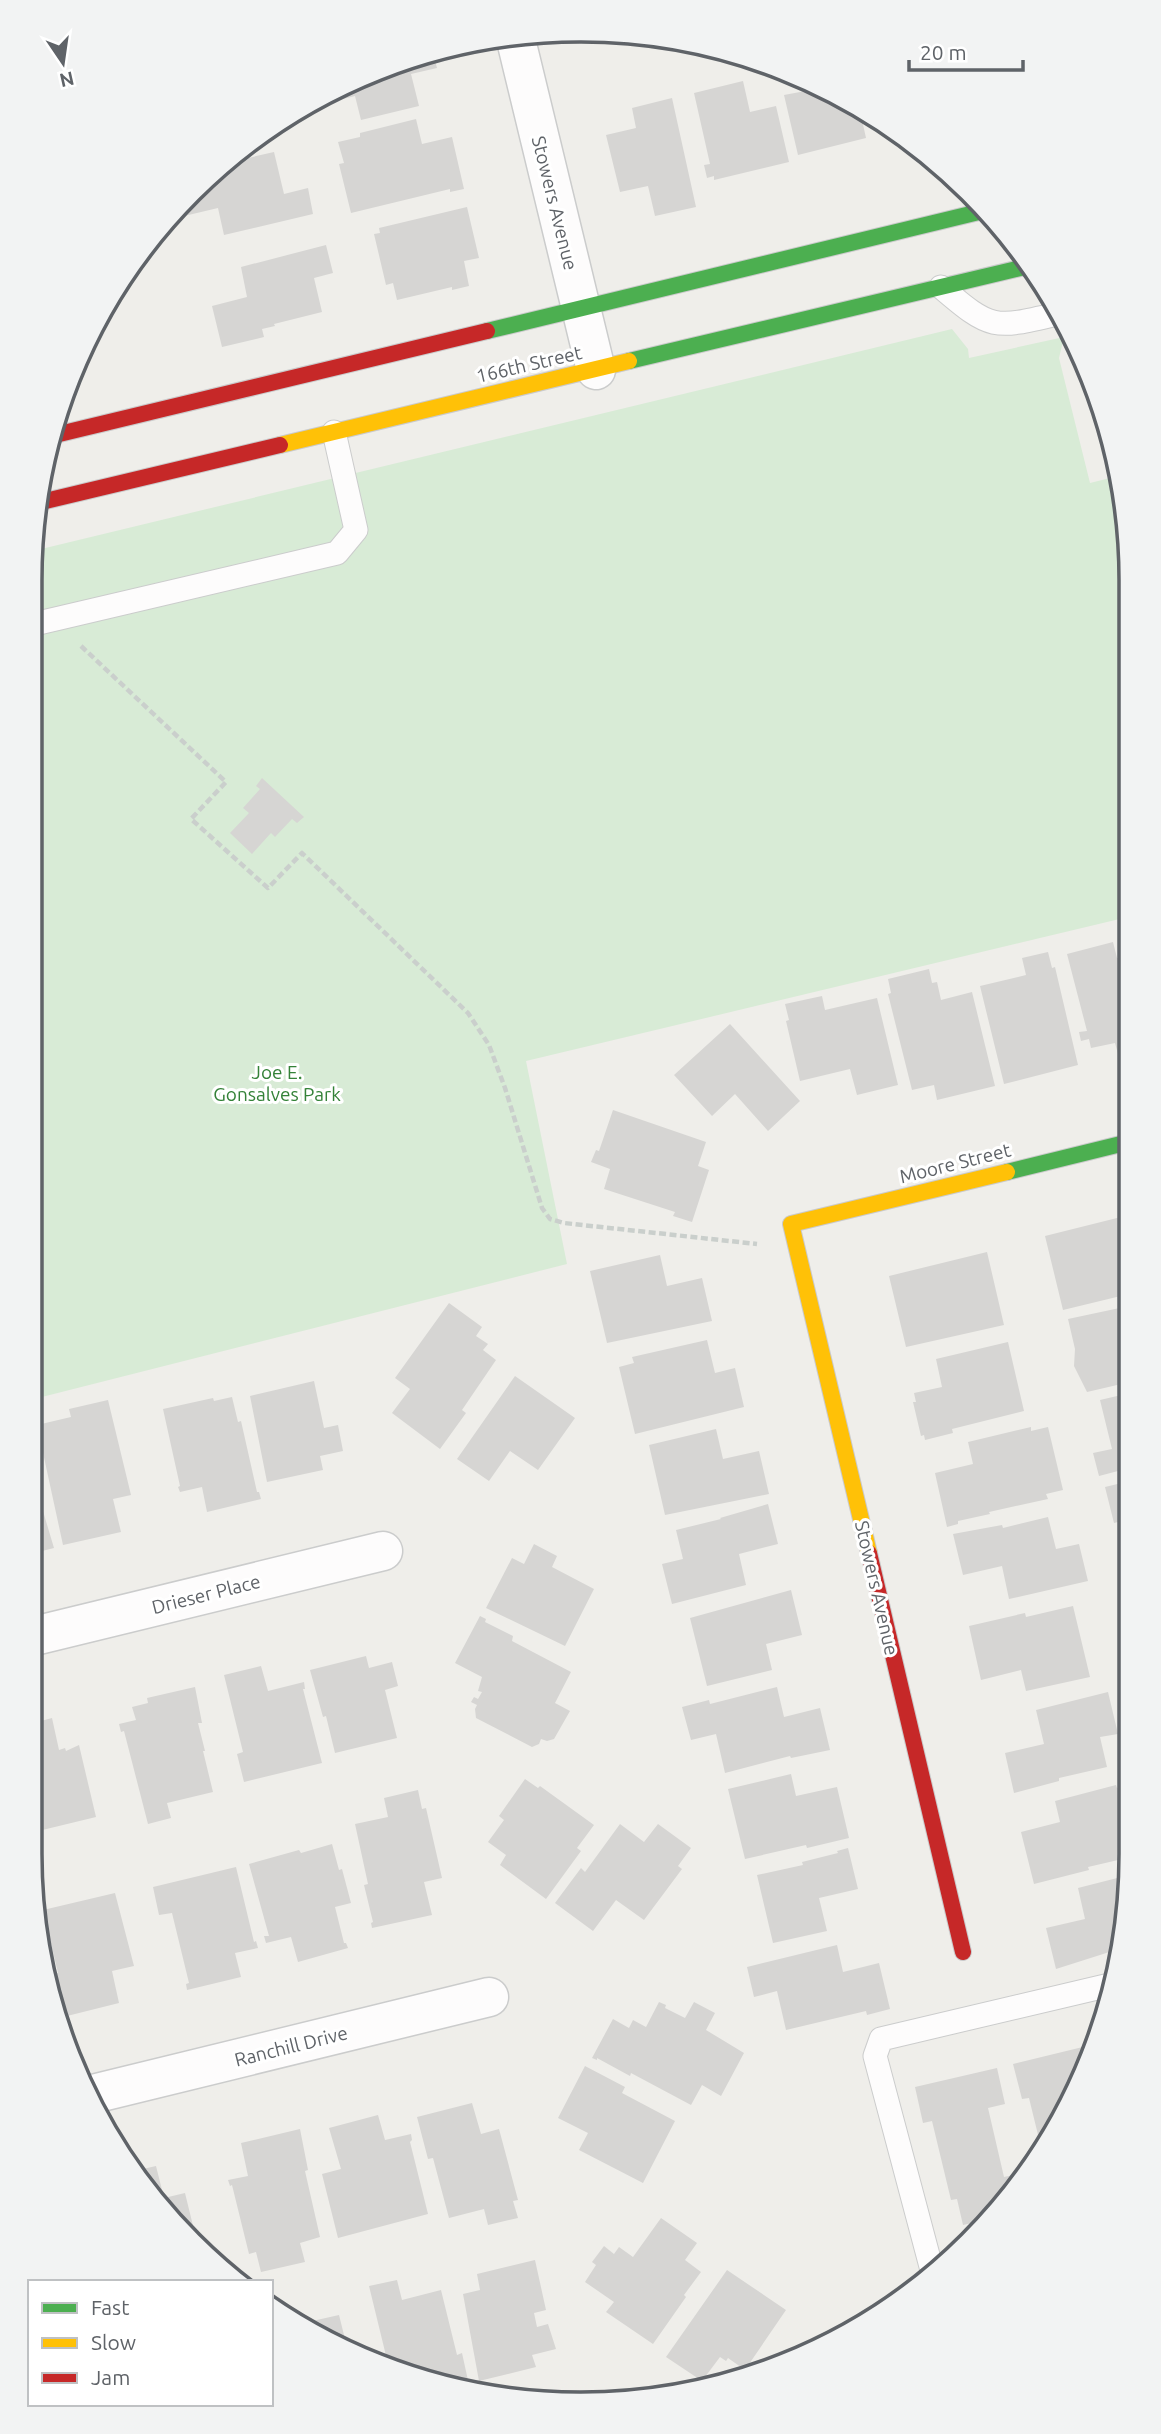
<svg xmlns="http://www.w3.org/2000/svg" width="1161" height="2434" font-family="Ubuntu,sans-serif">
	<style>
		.green { fill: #d8ebd6 }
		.building { fill: #d6d5d3 }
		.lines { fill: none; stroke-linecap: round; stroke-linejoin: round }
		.lane-casing { stroke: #cbcccc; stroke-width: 25 }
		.street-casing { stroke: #cbcccc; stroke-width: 41 }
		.fast-casing { stroke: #cacacb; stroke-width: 18 }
		.slow-casing { stroke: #cacacb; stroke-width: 18 }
		.jam-casing { stroke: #cacacb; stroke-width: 18 }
		.path { stroke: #cacfcc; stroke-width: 4.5; stroke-dasharray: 7 3.5; stroke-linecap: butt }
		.lane { stroke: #fdfcfc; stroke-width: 23 }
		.street { stroke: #fdfcfc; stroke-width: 38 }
		.fast { stroke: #4caf50; stroke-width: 16 }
		.slow { stroke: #ffc107; stroke-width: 16 }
		.jam { stroke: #c62828; stroke-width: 16 }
		.labels { text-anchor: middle; stroke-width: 6; stroke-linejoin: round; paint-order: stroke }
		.street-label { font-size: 19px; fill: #5f6368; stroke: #fff }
		.park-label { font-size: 19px; fill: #348238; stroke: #fff }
		.rim { fill: none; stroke: #5f6368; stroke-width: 3.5 }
	</style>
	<rect width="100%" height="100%" fill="#efeeea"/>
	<path class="green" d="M952,329L968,349L969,358L1064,337L1059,358L1090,483L1118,476L1126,508L1128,917L526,1061L567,1264L30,1400V580L33,551Z"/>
	<path class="building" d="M433,53L437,68L411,74L419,106L361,120L355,96L311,107L310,104L370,72Z
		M743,81L750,112L776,106L789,162L714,180V176L707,178L704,165L710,164L694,93Z
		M815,85L860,111L866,138L798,155L784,95L816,89Z
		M672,98L696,207L655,216L648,186L620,192L606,135L636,128L632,108Z
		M416,119L422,144L452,137L464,189L450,192V189L351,213L339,164L344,163L338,142L360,137V133Z
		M274,152L284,194L308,188L313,214L224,235L218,208L180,217L178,207L191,191L226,163Z
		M467,207L479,258L464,261L469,286L452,290V287L397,300L393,283L386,285L374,234L380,233L379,228Z
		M326,245L333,273L314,278L322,312L274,324L275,326L262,329L264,337L222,347L212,306L247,297L241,267Z
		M1101,414L1113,458L1110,459L1099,415Z
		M262,778L304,817L297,823L292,819L275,837L271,833L252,854L230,833L249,813L243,808L260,789L256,786Z
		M1113,942L1117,958L1128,956V1052L1118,1054L1115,1043L1091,1048L1089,1039L1081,1041L1079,1032L1087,1031L1067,954Z
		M1048,952L1052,968L1055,967L1078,1065L1004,1084L980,986L1026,975L1022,958Z
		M929,969L932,983L937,982L941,1000L972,992L995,1086L937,1100L934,1085L912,1090L888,994L891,993L888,979Z
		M822,996L825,1010L877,998L898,1085L857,1095L850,1069L800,1081L786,1021L789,1020L785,1004Z
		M730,1024L800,1101L768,1131L735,1094L712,1116L674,1075Z
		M613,1110L706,1142L698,1166L709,1170L692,1222L673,1216L675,1212L604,1189L610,1169L591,1162L596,1150L599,1151Z
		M1129,1215V1294L1063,1310L1045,1236Z
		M987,1252L1004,1325L906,1347L889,1276Z
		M660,1255L667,1286L702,1278L712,1321L607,1343L590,1271Z
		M449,1303L482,1327L476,1336L488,1344L483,1350L496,1360L462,1410L466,1413L440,1449L392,1413L410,1389L395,1378Z
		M1129,1306L1130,1382L1087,1392L1074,1366L1075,1349L1068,1319Z
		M707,1340L715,1373L735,1368L744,1407L635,1434L619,1367L634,1363L632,1357Z
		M1008,1342L1024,1411L952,1429L953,1433L925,1440L924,1435L921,1436L913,1402H916L914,1393L942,1387L936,1359Z
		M515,1376L575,1418L538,1470L510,1451L489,1481L457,1459Z
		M314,1381L324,1428L338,1425L343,1451L320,1456L323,1470L267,1482L250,1396Z
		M1130,1393V1473L1119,1476L1118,1471L1099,1476L1093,1453L1112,1449L1100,1400Z
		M232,1397L238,1422L241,1421L257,1492H259L261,1499L207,1512L202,1487L180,1492L178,1487L180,1486L163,1409L213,1398L214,1401Z
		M108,1400L131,1495L113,1499L121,1532L63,1545L37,1425L71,1417L69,1409Z
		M1031,1427V1431L1048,1427L1063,1490L1046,1494L1048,1499L989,1512L990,1514L958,1521V1524L947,1527L935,1473L973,1464L968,1442Z
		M716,1429L723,1459L759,1451L769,1494L665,1515L649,1445Z
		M31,1471L54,1548L30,1554V1472Z
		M1130,1481V1519L1114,1523L1105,1487Z
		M768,1504L778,1544L739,1554L746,1585L672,1604L662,1564L683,1559L676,1530L721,1519L720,1518Z
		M1048,1517L1056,1549L1079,1544L1088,1581L1009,1599L1002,1566L963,1575L953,1534L1002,1525L1003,1528Z
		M534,1544L557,1556L552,1567L594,1589L565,1646L486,1608L512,1558L524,1564Z
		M1130,1574V1609L1128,1610L1120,1576Z
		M791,1590L802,1635L766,1644L772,1670L707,1686L690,1618Z
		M1073,1606L1090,1677L1026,1691L1021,1670L981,1680L969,1626L1025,1613L1026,1617Z
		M480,1616L486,1619L485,1622L513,1636L512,1641L571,1672L555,1703L570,1711L554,1739L547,1741L541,1739L539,1744L532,1747L476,1718L475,1709L477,1705L471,1702L474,1697L478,1699L482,1692L478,1691L482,1677L455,1663Z
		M366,1656L369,1668L392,1662L398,1686L385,1690L397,1738L335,1753L326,1716L323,1717L310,1670Z
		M261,1666L268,1691L304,1682L305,1689H303L322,1763L244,1782L237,1754L243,1752L224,1675Z
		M195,1687L202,1723H198L205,1751H203L213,1792L167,1803L171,1818L148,1824L124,1731L121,1732L119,1724L136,1720L132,1707L148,1703L147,1698Z
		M777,1687L784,1717L820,1708L830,1750L791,1758L790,1756L725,1773L716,1734L691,1740L682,1707L709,1700L710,1704Z
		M1108,1692L1118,1734L1100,1737L1107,1767L1059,1778V1781L1014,1793L1005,1753L1044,1744L1036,1710Z
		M52,1718L59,1750L65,1748L66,1751L79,1745L96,1817L30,1833V1724Z
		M791,1774L796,1796L837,1787L849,1838L807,1848L806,1845L745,1859L728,1789Z
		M525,1779L538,1788L540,1786L594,1825L577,1848L581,1851L546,1899L500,1865L506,1855L488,1842L504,1820L499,1816Z
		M1131,1784V1857L1088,1867L1089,1870L1034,1884L1021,1832L1060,1822L1055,1801L1116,1785L1117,1788Z
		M418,1790L422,1809L426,1808L442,1878L424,1882L432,1915L372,1928L371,1923L373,1922L364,1885L368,1884L355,1824L388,1817L384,1798Z
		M620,1824L644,1842L658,1824L691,1848L678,1866L682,1869L644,1920L616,1900L593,1931L555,1903L581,1868L585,1872Z
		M332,1844L339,1870L342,1869L351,1903L335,1907L344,1943H346L348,1948L298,1962L291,1937L266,1943L264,1936H269L249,1864L299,1850L301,1853Z
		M848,1848L858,1889L819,1898L827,1931L773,1943L757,1875L803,1865L802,1862L838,1853L837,1851Z
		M236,1867L254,1942L256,1941L258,1948L235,1953L241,1977L187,1990L186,1984L189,1983L172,1913L159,1915L153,1887Z
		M1129,1875L1122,1948L1056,1969L1046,1928L1085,1919L1078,1888Z
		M115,1893L134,1966L112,1971L119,2003L63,2017L61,2010H64L55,1974L58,1973L43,1910Z
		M837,1945L843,1972L879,1963L890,2009L867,2015L866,2011L786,2030L777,1991L754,1997L747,1967Z
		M659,2002L666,2005L665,2008L685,2018L694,2002L715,2013L706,2030L744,2053L721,2096L702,2085L691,2105L631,2073L630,2076L597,2058V2060L592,2058L613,2019L629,2028L633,2020L646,2027Z
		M1095,2044L1089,2065L1040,2143L1029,2098L1022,2099L1013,2064Z
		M585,2066L625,2087L622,2093L675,2121L643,2183L579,2150L588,2133L558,2118Z
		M997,2068L1005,2104L988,2108L1004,2177L1022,2173L994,2218L963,2225L957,2199L951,2200L932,2121L923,2123L915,2087Z
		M472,2103L481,2134L499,2129L518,2200L513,2201L518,2218L488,2225L484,2209L449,2218L433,2158L428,2159L417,2117Z
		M378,2115L385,2140L411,2134L412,2140L410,2142L428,2214L338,2238L322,2174L341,2169L329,2128Z
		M300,2129L308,2170L305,2171L320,2237L300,2243L305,2262L261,2272L256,2252L249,2254L232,2185L230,2186L228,2180L248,2176L241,2143Z
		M156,2166L164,2198L185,2193L196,2238L144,2189L134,2171Z
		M661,2218L697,2243L685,2260L701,2272L684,2295L686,2297L653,2344L606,2312L614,2302L585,2282L596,2265L592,2262L604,2246L614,2254L619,2247L633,2257Z
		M535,2260L546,2310L534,2313L537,2327L548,2324L556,2349L532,2355L536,2367L479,2381L463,2294L480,2290L477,2274Z
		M727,2270L786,2310L745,2370L728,2358L726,2361L720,2357L702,2381L666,2357Z
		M397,2280L402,2300L441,2290L457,2355L462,2353L469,2385L472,2383L474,2391L469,2393L422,2378L421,2372L410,2375L389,2368L369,2286Z
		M339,2315L348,2351L299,2324Z"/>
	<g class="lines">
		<defs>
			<path id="lane" d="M941,287C991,330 994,329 1057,314
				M30,625L337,553L356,530L334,432
				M933,2274L875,2056L881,2039L1114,1984"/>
			<path id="street" d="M515,36L596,370
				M30,1637L383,1551
				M93,2094L489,1997"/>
			<path id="fast" d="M487,331L983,211
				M629,361L1029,266
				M1007,1172L1129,1142"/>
			<path id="slow" d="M280,445L629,361
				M869,1553L791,1224L1007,1172"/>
			<path id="jam" d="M51,436L487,331
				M37,503L280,445
				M869,1553L963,1952"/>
		</defs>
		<use href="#lane" class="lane-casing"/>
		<use href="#street" class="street-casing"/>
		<use href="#fast" class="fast-casing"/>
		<use href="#slow" class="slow-casing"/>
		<use href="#jam" class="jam-casing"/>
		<path class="path" d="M81,646L226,782L191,819L268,888L302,853L468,1013L489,1045L505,1088L542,1208L550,1219L564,1223L757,1244"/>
		<use href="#lane" class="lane"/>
		<use href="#street" class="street"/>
		<use href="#fast" class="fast"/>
		<use href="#slow" class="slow"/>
		<use href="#jam" class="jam"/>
	</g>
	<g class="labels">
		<g class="street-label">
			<text transform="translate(555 203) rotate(76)" y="7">Stowers Avenue</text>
			<text transform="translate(529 364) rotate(-13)" y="7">166th Street</text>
			<text transform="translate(955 1163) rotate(-14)" y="7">Moore Street</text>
			<text transform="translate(877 1588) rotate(77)" y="7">Stowers Avenue</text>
			<text transform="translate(206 1594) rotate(-14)" y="7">Drieser Place</text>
			<text transform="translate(291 2046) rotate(-14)" y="7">Ranchill Drive</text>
		</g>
		<g class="park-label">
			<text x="277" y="1079">Joe E.<tspan x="277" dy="22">Gonsalves Park</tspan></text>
		</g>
	</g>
	<path d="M0 0H1161V2434H0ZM580 42H581A538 538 0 0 1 1119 580V1854A538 538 0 0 1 581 2392H580A538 538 0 0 1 42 1854V580A538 538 0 0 1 580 42Z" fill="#f2f3f3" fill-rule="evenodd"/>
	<path class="rim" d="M580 42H581A538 538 0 0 1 1119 580V1854A538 538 0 0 1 581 2392H580A538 538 0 0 1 42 1854V580A538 538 0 0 1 580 42Z"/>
	<rect x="28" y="2280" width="245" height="126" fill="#ffffff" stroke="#bfc1c3" stroke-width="2"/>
	<rect x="42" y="2303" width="35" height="10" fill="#4caf50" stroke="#bfc1c3" stroke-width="2"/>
	<text x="91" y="2315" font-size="21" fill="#5f6368">Fast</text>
	<rect x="42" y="2338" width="35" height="10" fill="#ffc107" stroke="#bfc1c3" stroke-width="2"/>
	<text x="91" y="2350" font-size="21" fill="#5f6368">Slow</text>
	<rect x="42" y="2373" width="35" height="10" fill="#c62828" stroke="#bfc1c3" stroke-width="2"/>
	<text x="91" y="2385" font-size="21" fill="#5f6368">Jam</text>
	<g transform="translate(63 63) rotate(167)" stroke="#ffffff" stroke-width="5" paint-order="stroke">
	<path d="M0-5L12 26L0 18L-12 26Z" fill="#5f6368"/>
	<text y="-10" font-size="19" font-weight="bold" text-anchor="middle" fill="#5f6368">N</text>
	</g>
	<path d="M909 60v10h114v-10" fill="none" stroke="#5f6368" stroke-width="3.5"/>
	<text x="920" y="60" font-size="21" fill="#5f6368" stroke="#ffffff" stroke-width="5" paint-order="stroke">20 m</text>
</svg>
